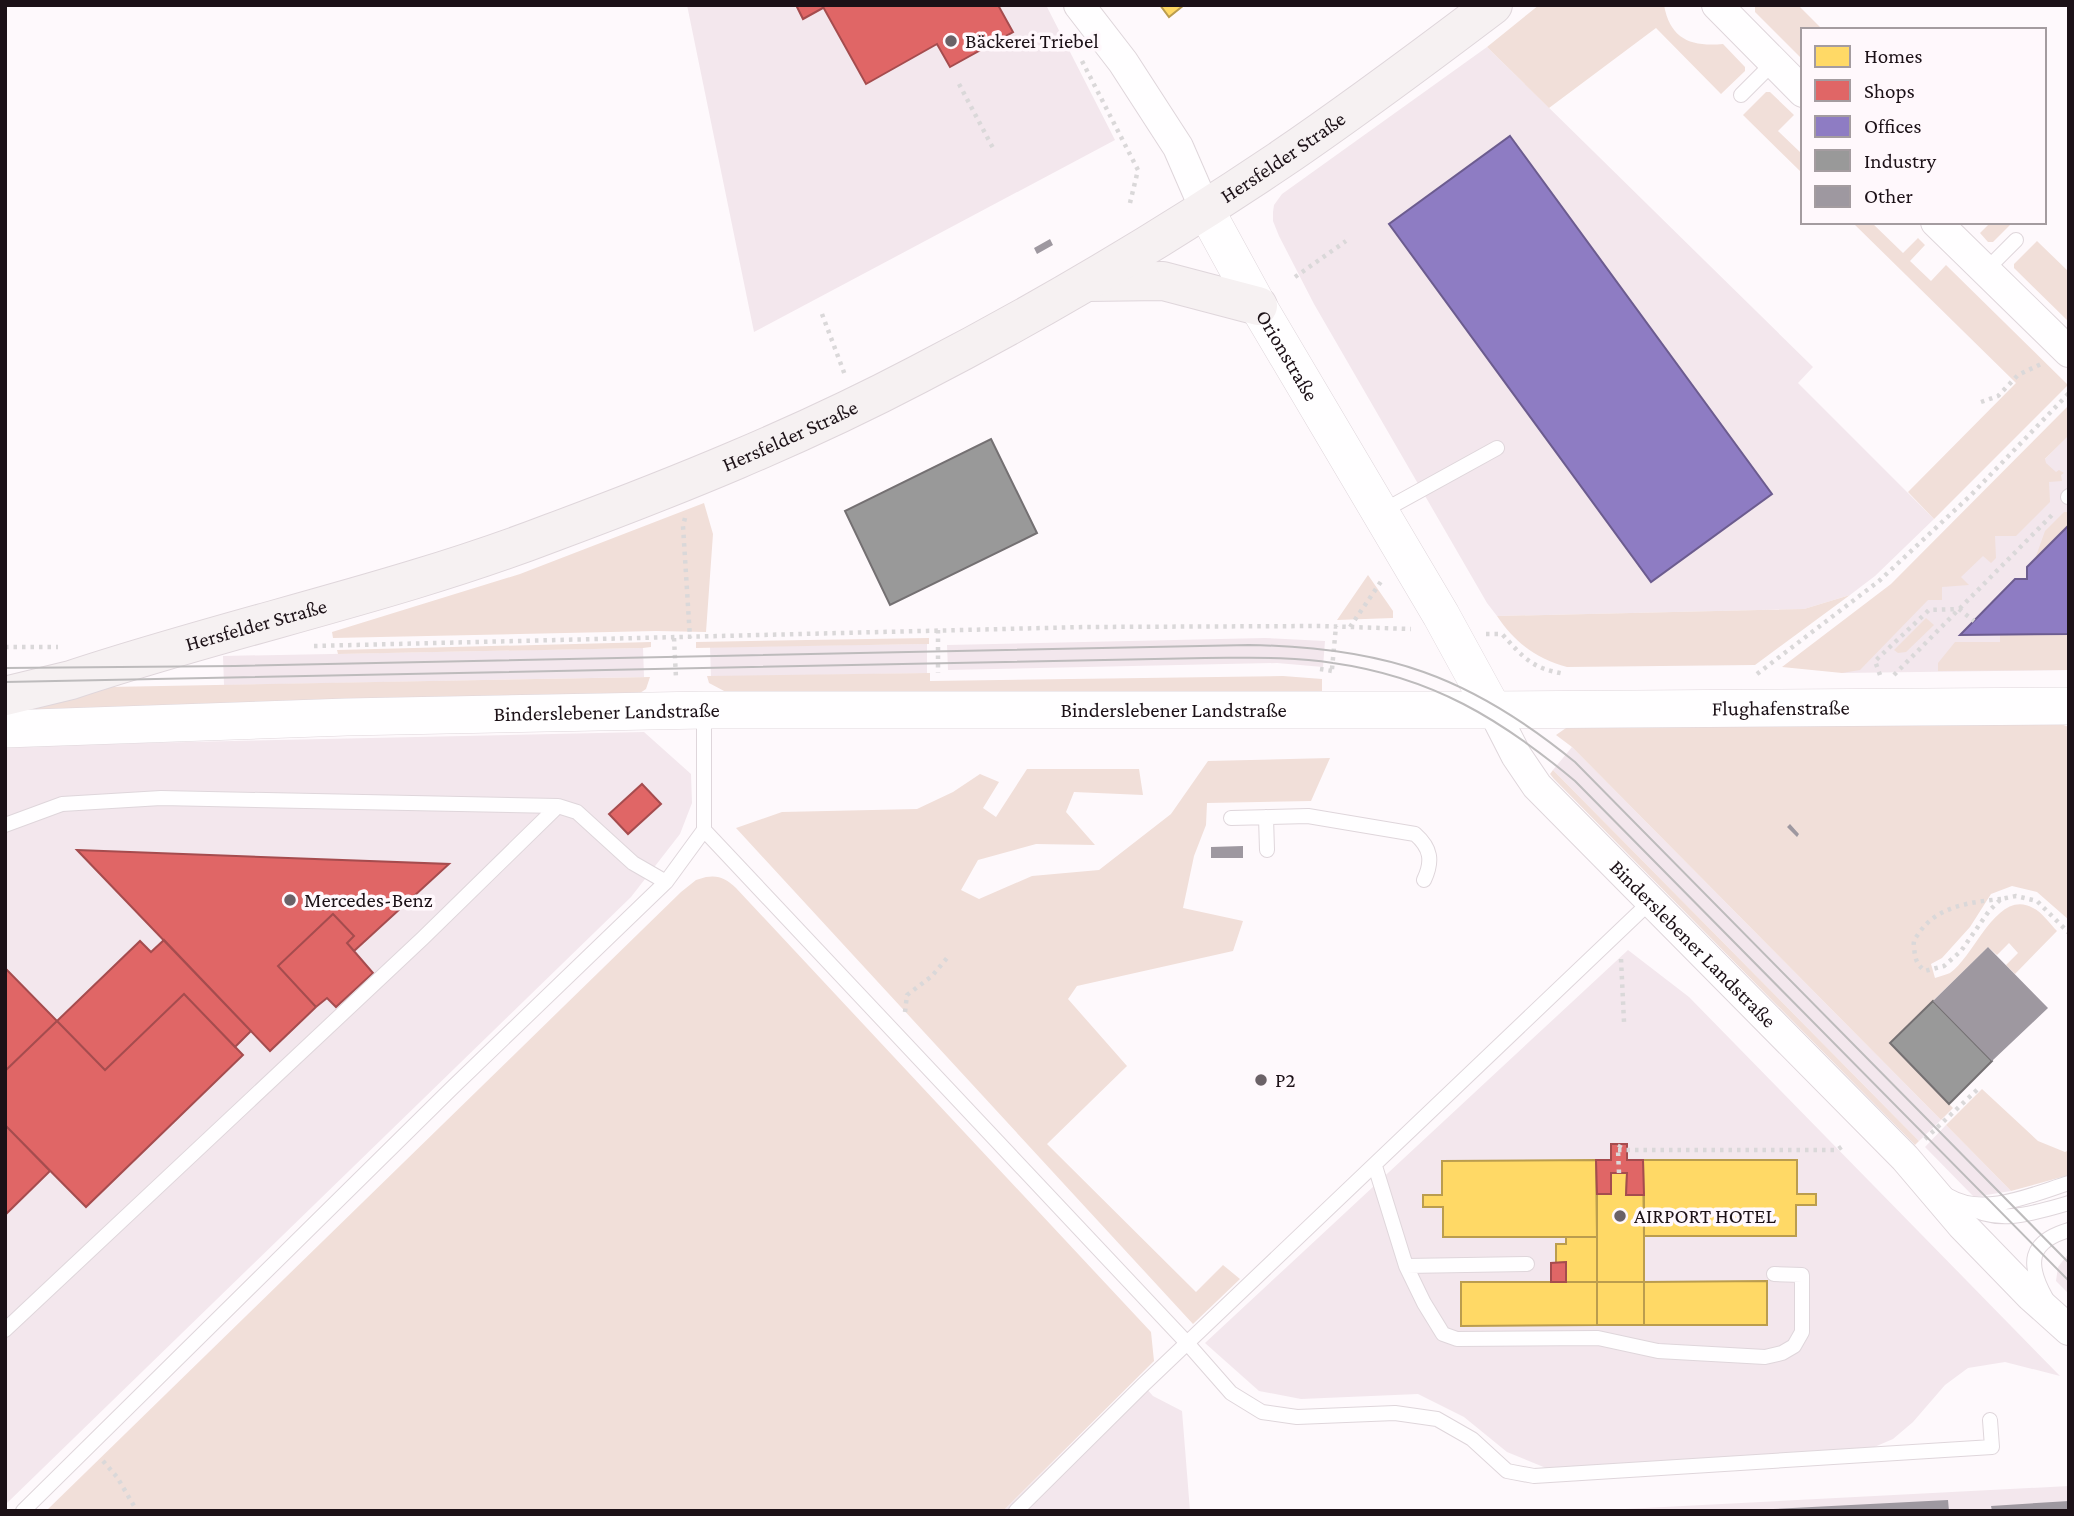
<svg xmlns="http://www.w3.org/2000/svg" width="2074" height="1516" font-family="'Crimson Pro',serif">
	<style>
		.built { fill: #f3e7ed }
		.green { fill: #f1dfd9 }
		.homes { fill: #ffd966; stroke: #bb9d4e; stroke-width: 2 }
		.shops { fill: #e06666; stroke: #a54c4e; stroke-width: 2 }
		.offices { fill: #8e7cc3; stroke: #6c5c8f; stroke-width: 2 }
		.industry { fill: #999; stroke: #747072; stroke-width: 2 }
		.building { fill: #9e98a0 }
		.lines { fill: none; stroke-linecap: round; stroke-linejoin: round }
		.service-casing { stroke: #dfd6db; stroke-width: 16 }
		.minor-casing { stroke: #dfd6db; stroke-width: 32 }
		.tertiary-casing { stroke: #dfd6db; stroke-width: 38 }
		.secondary-casing { stroke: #dfd6db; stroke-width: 40 }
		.path { stroke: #dad8d9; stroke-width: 4.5; stroke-dasharray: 3.5 5; stroke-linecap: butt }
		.service { stroke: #fffeff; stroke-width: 14 }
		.minor { stroke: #fffeff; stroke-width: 30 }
		.tertiary { stroke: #fffeff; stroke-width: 37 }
		.secondary { stroke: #f6f1f2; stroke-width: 38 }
		.tram { stroke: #bdbbbc; stroke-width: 2 }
		.poi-dot { fill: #6b6267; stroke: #fff8fc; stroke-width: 2.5 }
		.labels { text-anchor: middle; stroke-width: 7; stroke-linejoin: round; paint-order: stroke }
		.poi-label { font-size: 21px; fill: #1c1117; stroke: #fff8fc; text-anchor: start }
		.street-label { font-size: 21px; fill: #1c1117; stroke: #fff8fc }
	</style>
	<rect width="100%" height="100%" fill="#fef9fc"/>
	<path class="built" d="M687,5H1046L1115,140L754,332Z
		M1487,47L1813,367L1798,383L1934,519L1875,576L1850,595L1804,609L1497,616L1487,603L1314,304L1279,236L1273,221V212L1274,205L1282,194Z
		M2069,434V670L1842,673Z
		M1265,638L1325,641L1323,667L1277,663L948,670L947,645Z
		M927,644V673L711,677L710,647Z
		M643,648L644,677L224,685L223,656Z
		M644,732L691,774L692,803L680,834L631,897L5,1505V746Z
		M1572,747L1941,1120L1919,1141L1553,770Z
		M1628,950L1689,997L2060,1376L2005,1362L1968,1368L1945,1385L1913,1422L1893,1439L1865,1451L1546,1468L1507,1452L1464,1417L1418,1394L1301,1399L1259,1391L1205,1343Z
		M1946,1125L2011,1191L1974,1197L1925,1147Z
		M2069,1253V1294L2056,1281L2058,1267Z
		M1138,1379L1153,1396L1182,1411L1190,1511H1003Z
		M2069,1486V1511H1586Z"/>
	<path class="green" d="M1539,5H1664C1670,39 1691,47 1723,44L1745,67V71L1721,94L1656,28L1549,108L1487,47Z
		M1755,5H1798L1823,30H1803V60L1755,12Z
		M1766,92H1770L1794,115L1778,131L1801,153L1803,152V174L1743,115Z
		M1852,222H1871L1903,253L1918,238L1925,245L1910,261L1931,281L1946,265L2068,385L1934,519L1908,492L2016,383Z
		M1991,222H2013L1993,242H1988L1980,233Z
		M2037,241L2069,272V322L2014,268V264Z
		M2069,405V435L2045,459L2046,463L2056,472L2059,470L2064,473L2061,475L2062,481L2049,482L2050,502L2016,536H1995L1996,558L1991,563L1983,556L1961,577L1969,585L1942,587V600H1928L1860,670L1842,673L1782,667L1891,584Z
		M704,503L713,534L706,632L656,631L333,638L332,632L520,574Z
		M2064,512H2069V525L2035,559L2045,531Z
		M1368,575L1393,611V618L1337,620Z
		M1850,595L1755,665L1567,667C1537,659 1514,642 1497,616L1804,609Z
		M1926,618L1934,625L1906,652L1898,653L1894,650Z
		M2069,634V670L1938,671V663L1955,642H2000V635Z
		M929,638V644L696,648V642Z
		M651,642V647L643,648L338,654L337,650Z
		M927,673H930V681L1283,676L1322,679V692H726L709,683L707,676Z
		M650,677L646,689L637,695L13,712L108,687Z
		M2055,722L2069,727V920L2037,892L2012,886L1991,894L1970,927L1942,958L1931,964L1935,978C1940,976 1946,975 1950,973C1975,956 1997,888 2033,908C2042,912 2050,924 2057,931L2015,974L2006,965L2018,953L2009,943L1997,955L1988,947L1890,1043L1953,1108L1941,1120L1572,747L1556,735L1566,728L1575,726Z
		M1330,758L1311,801L1207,803L1206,825L1194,856L1183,908L1243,921L1233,951L1077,986L1068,999L1127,1066L1047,1144L1196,1292L1223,1265L1240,1279L1193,1324L736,828L782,812L917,809L953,792L980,774L999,782L983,808L996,817L1027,769H1139L1143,795L1074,792L1066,812L1095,845L1036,844L978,860L961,890L979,899L1032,876L1099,870L1171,814L1208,761Z
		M1553,770L1919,1141L1915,1145L1554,779L1550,774Z
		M706,877C720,875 726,879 736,888L1151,1332L1154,1361L1003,1511H46L681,892L696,880Z
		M1982,1089L2038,1141L2065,1152L2069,1150V1175L2011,1191L1946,1125Z"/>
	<path class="homes" d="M1160,5H1184L1169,17Z
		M1596,1160L1597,1237H1443V1207H1423V1195H1442V1161Z
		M1643,1160H1797V1194H1816V1205H1796V1236H1644Z
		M1611,1173H1627L1626,1195H1644V1282H1597V1194H1611Z
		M1566,1237H1597V1282H1566V1262L1556,1263V1244H1566Z
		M1767,1281V1325H1644V1282Z
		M1461,1282H1597V1325L1461,1326Z
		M1597,1282H1644V1325H1597Z"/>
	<path class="shops" d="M796,5H822L823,8L803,19Z
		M822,5H998L1013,32L950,67L937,44L866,84Z
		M642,784L661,804L628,834L609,814Z
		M77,850L449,864L354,951L347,943L354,936L333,914L278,966L316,1007L270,1051Z
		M333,914L354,936L347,943L373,973L336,1007L327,998L316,1007L278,966Z
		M164,940L251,1031L235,1047L184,994L105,1070L57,1021L140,941L151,952Z
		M5,968L57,1021L5,1071Z
		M184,994L243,1055L86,1207L5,1125V1071L57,1021L105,1070Z
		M5,1125L50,1171L5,1215Z
		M1611,1144H1627V1160H1643L1644,1195H1626L1627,1173H1611V1194H1597L1596,1160H1611Z
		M1566,1262V1282H1551V1263Z"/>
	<path class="offices" d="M1510,136L1772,494L1651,582L1389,224Z
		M2069,525V634L1960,635L2015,579H2027V567Z"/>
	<path class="industry" d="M991,439L1037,533L890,605L845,511Z
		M1933,1001L1992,1061L1949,1104L1890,1043Z"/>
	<path class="building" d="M1050,239L1053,245L1037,254L1034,248Z
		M1790,824L1799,834L1797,837L1787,827Z
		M1243,846V858H1211V847Z
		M1988,947L2048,1008L1992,1061L1933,1001Z
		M1948,1500L1949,1511H1773V1509Z
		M2069,1501V1511H1992L1991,1506Z"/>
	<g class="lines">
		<defs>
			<path id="service" d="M1741,95L1773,63
				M1985,271L2016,240
				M2068,497L2069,496
				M1381,512L1497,448
				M1266,817L1267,850
				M1231,818L1308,816L1415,834C1431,848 1433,861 1424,880
				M5,825L62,804L161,798L558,806
				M704,830L1188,1344L1231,1393L1262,1412L1297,1417L1395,1413L1437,1419L1472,1439L1507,1471L1534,1476L1992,1447L1990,1420
				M1375,1166L1406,1266L1527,1264
				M1949,1196C1984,1217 2033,1194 2069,1183
				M1965,1205C1997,1226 2034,1213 2069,1203
				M1406,1266L1424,1303L1443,1334L1457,1339L1598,1338L1658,1351L1765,1357L1782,1353L1794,1346L1802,1332V1275L1774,1274
				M2046,1298C2027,1264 2028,1242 2069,1230
				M5,1330L423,938L558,806L577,812L633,863L666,882
				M23,1511L451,1089L666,882L704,830V711
				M1016,1511L1143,1385L1650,902"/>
			<g id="minor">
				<path d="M1079,5L1123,62L1178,147L1205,209"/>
				<path d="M1717,5L1803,92"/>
				<path d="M1936,222L2069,352"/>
				<path id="s1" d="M1493,710L1516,755L1537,786L1905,1158L1962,1225L2031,1296L2069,1330"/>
			</g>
			<g id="tertiary">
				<path id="s2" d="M1205,209L1258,306L1441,615L1493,710"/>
				<path id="s3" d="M5,729L347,717L704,710H1478L2069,706"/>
			</g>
			<g id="secondary">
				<path d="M1087,282L1163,281L1258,306"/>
				<path id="s4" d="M5,696L71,680C230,627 395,593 551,533C675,487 799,437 917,375C1041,311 1164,238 1280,160C1352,111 1423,58 1493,5"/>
			</g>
		</defs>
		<use href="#service" class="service-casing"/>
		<use href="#minor" class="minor-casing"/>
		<use href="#tertiary" class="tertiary-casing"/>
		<use href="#secondary" class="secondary-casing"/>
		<path class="path" d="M1082,61L1138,170L1129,207
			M959,84L994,150
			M1295,277L1346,241
			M822,314L845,375
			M1981,402L1998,396L2018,375L2041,364
			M685,518L683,526L690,638
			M1350,627L1382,580
			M938,630V673
			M1486,634H1502C1524,658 1531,668 1565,674
			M674,638L676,678
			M314,646L1084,627L1321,626L1411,629
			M5,647H58
			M1320,669L1332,671
			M1332,669L1336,626
			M1757,674L1879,581L1971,495L2069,393
			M1880,675L1875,661L1929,610L1959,609L1974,621
			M1894,675L2055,512
			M2001,899C1971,902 1937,906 1919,933C1915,939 1913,940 1914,947C1915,958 1916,964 1925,971L1944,966L1961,951L1989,911L2001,899L2016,896L2037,901L2069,933
			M1621,959L1624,1022
			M905,1012L907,995L932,976L947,958
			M1925,1139L1980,1087
			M1618,1150H1837L1844,1145
			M1619,1173L1618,1150L1622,1142
			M103,1461L117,1477L137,1511"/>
		<use href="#service" class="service"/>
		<use href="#minor" class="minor"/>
		<use href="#tertiary" class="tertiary"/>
		<use href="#secondary" class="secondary"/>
		<path class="tram" d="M5,668L235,666L1249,645C1385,647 1470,676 1575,762L2069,1263
			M5,682L1205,658C1247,658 1291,656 1333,663C1432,677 1501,719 1575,781L2069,1281"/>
	</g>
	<g class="poi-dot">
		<circle cx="951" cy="41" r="7"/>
		<circle cx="290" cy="900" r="7"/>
		<circle cx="1261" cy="1080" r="7"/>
		<circle cx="1620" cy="1216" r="7"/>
	</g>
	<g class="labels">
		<g class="poi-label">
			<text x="965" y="48">Bäckerei Triebel</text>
			<text x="304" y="907">Mercedes-Benz</text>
			<text x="1275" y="1087">P2</text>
			<text x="1634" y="1223">AIRPORT HOTEL</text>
		</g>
		<g class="street-label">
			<text dy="7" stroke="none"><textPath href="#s4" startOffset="1395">Hersfelder Straße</textPath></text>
			<text dy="7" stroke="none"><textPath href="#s2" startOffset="168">Orionstraße</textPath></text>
			<text dy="7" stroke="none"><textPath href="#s4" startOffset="828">Hersfelder Straße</textPath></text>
			<text dy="7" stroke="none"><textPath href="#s4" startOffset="261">Hersfelder Straße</textPath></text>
			<text dy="7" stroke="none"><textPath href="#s3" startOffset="1776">Flughafenstraße</textPath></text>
			<text dy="7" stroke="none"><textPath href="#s3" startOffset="1169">Binderslebener Landstraße</textPath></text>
			<text dy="7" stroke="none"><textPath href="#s3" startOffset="602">Binderslebener Landstraße</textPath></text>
			<text dy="7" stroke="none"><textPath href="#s1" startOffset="310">Binderslebener Landstraße</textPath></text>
		</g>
	</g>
	<rect width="2074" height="1516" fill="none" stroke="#1c1117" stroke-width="14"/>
	<rect x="1801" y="28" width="245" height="196" fill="#fff8fc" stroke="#a49ca0" stroke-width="2"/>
	<rect x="1815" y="46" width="35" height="21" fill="#ffd966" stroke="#a49ca0" stroke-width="2"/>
	<text x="1864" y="63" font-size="21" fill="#1c1117">Homes</text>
	<rect x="1815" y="80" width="35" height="21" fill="#e06666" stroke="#a49ca0" stroke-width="2"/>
	<text x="1864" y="98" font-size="21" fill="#1c1117">Shops</text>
	<rect x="1815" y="116" width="35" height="21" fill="#8e7cc3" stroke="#a49ca0" stroke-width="2"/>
	<text x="1864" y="133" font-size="21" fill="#1c1117">Offices</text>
	<rect x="1815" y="150" width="35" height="21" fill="#999999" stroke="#a49ca0" stroke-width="2"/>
	<text x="1864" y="168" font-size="21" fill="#1c1117">Industry</text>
	<rect x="1815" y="186" width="35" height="21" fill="#9e98a0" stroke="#a49ca0" stroke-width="2"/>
	<text x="1864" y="203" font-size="21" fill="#1c1117">Other</text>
</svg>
